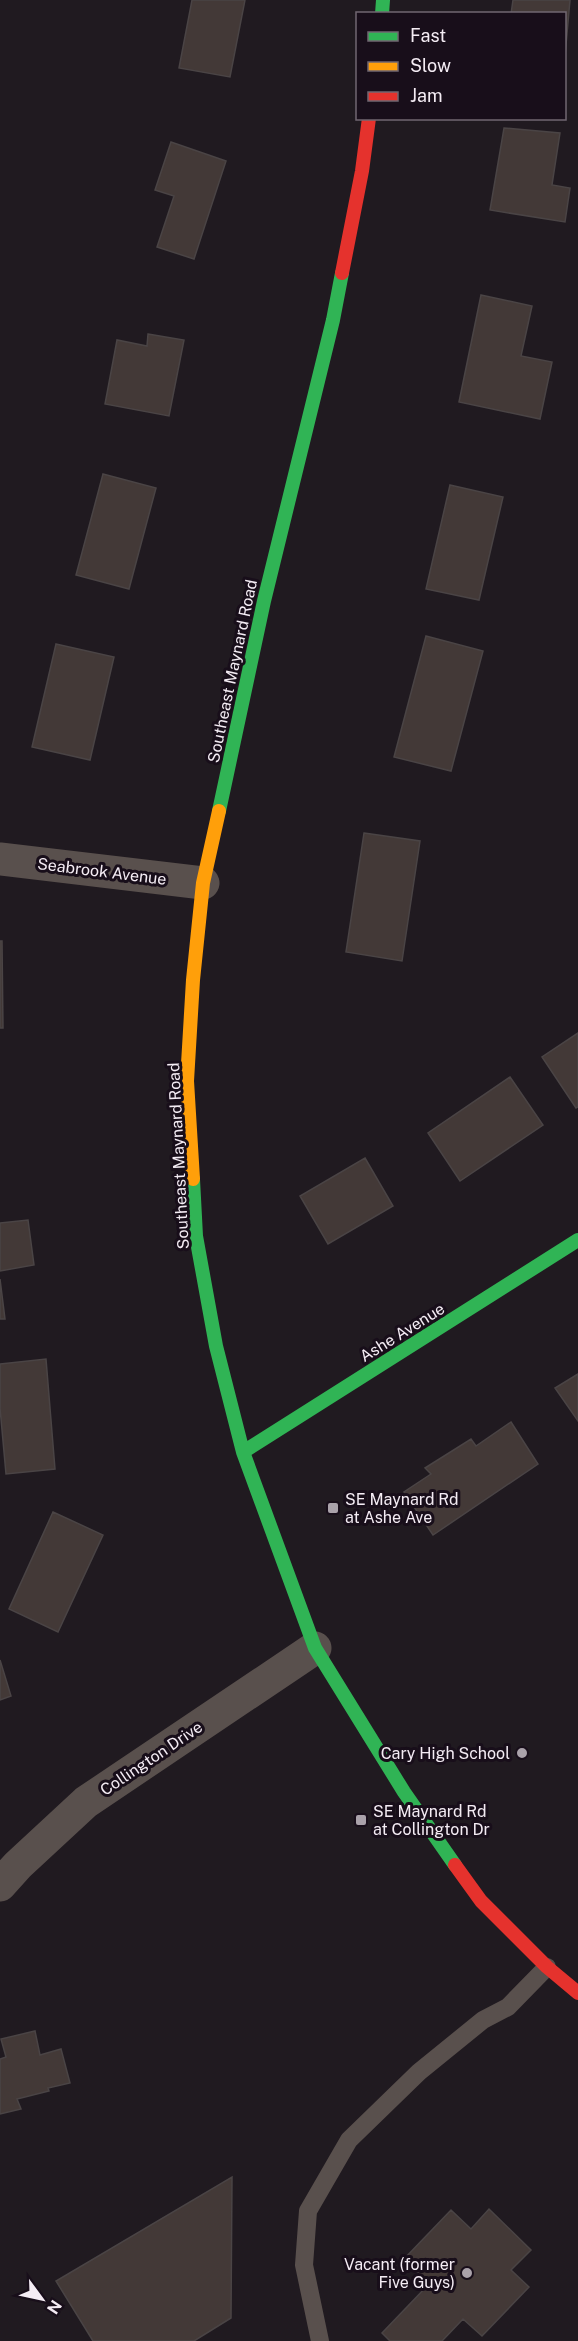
<svg xmlns="http://www.w3.org/2000/svg" width="578" height="2341" font-family="'Public Sans',sans-serif">
	<style>
		.building { fill: #433937; stroke: #4a4445; stroke-width: 1.5 }
		.lines { fill: none; stroke-linecap: round; stroke-linejoin: round }
		.lane { stroke: #59504d; stroke-width: 18 }
		.street { stroke: #59504d; stroke-width: 33 }
		.fast { stroke: #30b455; stroke-width: 14 }
		.slow { stroke: #ff9f0a; stroke-width: 14 }
		.jam { stroke: #e5322d; stroke-width: 14 }
		.poi-dot { fill: #aaa2aa; stroke: #180e1a; stroke-width: 2 }
		.labels { text-anchor: middle; stroke-width: 6; stroke-linejoin: round; paint-order: stroke }
		.street-label { font-size: 16px; fill: #f4ecf4; stroke: #180e1a }
		.poi-label { font-size: 16px; fill: #f4ecf4; stroke: #180e1a; text-anchor: start }
	</style>
	<rect width="100%" height="100%" fill="#201a20"/>
	<path class="building" d="M192,0H245L230,77L179,68Z
		M513,0H570L564,67V14H511Z
		M504,128L560,133L552,185L570,188L565,222L490,210Z
		M171,142L226,161L194,259L157,247L174,196L155,190Z
		M481,295L532,306L521,356L552,362L540,419L459,402Z
		M148,334L184,340L169,416L105,404L117,340L147,346Z
		M103,474L156,488L129,589L76,575Z
		M450,485L503,497L479,600L426,589Z
		M426,636L483,651L451,771L394,757Z
		M56,644L114,657L90,760L32,747Z
		M364,833L420,841L402,961L346,952Z
		M0,941H2L3,1028H0Z
		M578,1033V1107L576,1108L542,1057Z
		M510,1077L543,1125L460,1181L428,1133Z
		M365,1158L393,1206L328,1244L300,1196Z
		M28,1220L34,1265L0,1271V1223Z
		M0,1279L5,1319H0Z
		M46,1359L55,1469L6,1474L0,1408V1364Z
		M578,1374V1421L555,1388Z
		M511,1422L538,1464L433,1535L404,1492L431,1474L425,1468L471,1439L476,1446Z
		M53,1512L103,1535L58,1632L9,1609Z
		M0,1660L11,1696L0,1700Z
		M35,2031L40,2055L61,2049L70,2083L48,2088L49,2091L17,2099L21,2109L0,2114V2059L6,2057L1,2039Z
		M232,2177L231,2318L194,2341H93L56,2281Z
		M489,2209L531,2250L511,2270L529,2287L482,2336L463,2319L442,2341H390L382,2333L429,2284L404,2259L451,2210L471,2229Z"/>
	<g class="lines">
		<path class="lane" d="M320,2341L304,2265L308,2211L349,2140L419,2072L483,2020L508,2007L547,1967"/>
		<path class="street" d="M0,859L203,883
			M0,1885L18,1865L86,1802L315,1648"/>
		<path class="fast" d="M382,14L383,0
			M219,811L264,601L333,320L342,273
			M193,1179L196,1236L216,1346L243,1452L315,1648L404,1792L455,1865
			M243,1452L578,1240"/>
		<path class="slow" d="M193,1179L187,1081L193,980L203,883L219,811"/>
		<path class="jam" d="M342,273L362,171L369,118
			M455,1865L481,1901L547,1967L578,1993"/>
	</g>
	<g class="poi-dot">
		<rect x="327" y="1502" width="12" height="12" rx="3"/>
		<circle cx="522" cy="1753" r="6"/>
		<rect x="355" y="1814" width="12" height="12" rx="3"/>
		<circle cx="467" cy="2273" r="6"/>
	</g>
	<g class="labels">
		<g class="street-label">
			<text transform="translate(232 671) rotate(-78)" y="6">Southeast Maynard Road</text>
			<text transform="translate(102 871) rotate(7)" y="6">Seabrook Avenue</text>
			<text transform="translate(178 1156) rotate(-93)" y="6">Southeast Maynard Road</text>
			<text transform="translate(402 1332) rotate(-32)" y="6">Ashe Avenue</text>
			<text transform="translate(151 1758) rotate(-34)" y="6">Collington Drive</text>
		</g>
		<g class="poi-label">
			<text x="345" y="1505">SE Maynard Rd<tspan x="345" dy="18">at Ashe Ave</tspan></text>
			<text x="510" y="1759" text-anchor="end">Cary High School</text>
			<text x="373" y="1817">SE Maynard Rd<tspan x="373" dy="18">at Collington Dr</tspan></text>
			<text x="455" y="2270" text-anchor="end">Vacant (former<tspan x="455" dy="18">Five Guys)</tspan></text>
		</g>
	</g>
	<rect x="356" y="12" width="210" height="108" fill="#180e1a" stroke="#706771" stroke-width="1.5"/>
	<rect x="368" y="32" width="30" height="9" fill="#30b455" stroke="#706771" stroke-width="1.5"/>
	<text x="410" y="42" font-size="18" fill="#f4ecf4">Fast</text>
	<rect x="368" y="62" width="30" height="9" fill="#ff9f0a" stroke="#706771" stroke-width="1.5"/>
	<text x="410" y="72" font-size="18" fill="#f4ecf4">Slow</text>
	<rect x="368" y="92" width="30" height="9" fill="#e5322d" stroke="#706771" stroke-width="1.5"/>
	<text x="410" y="102" font-size="18" fill="#f4ecf4">Jam</text>
	<g transform="translate(42 2299) rotate(123)" stroke="#180e1a" stroke-width="4.5" paint-order="stroke">
	<path d="M0-4.5L10 22L0 15L-10 22Z" fill="#f4ecf4"/>
	<text y="-9" font-size="16" font-weight="bold" text-anchor="middle" fill="#f4ecf4">N</text>
	</g>
</svg>
